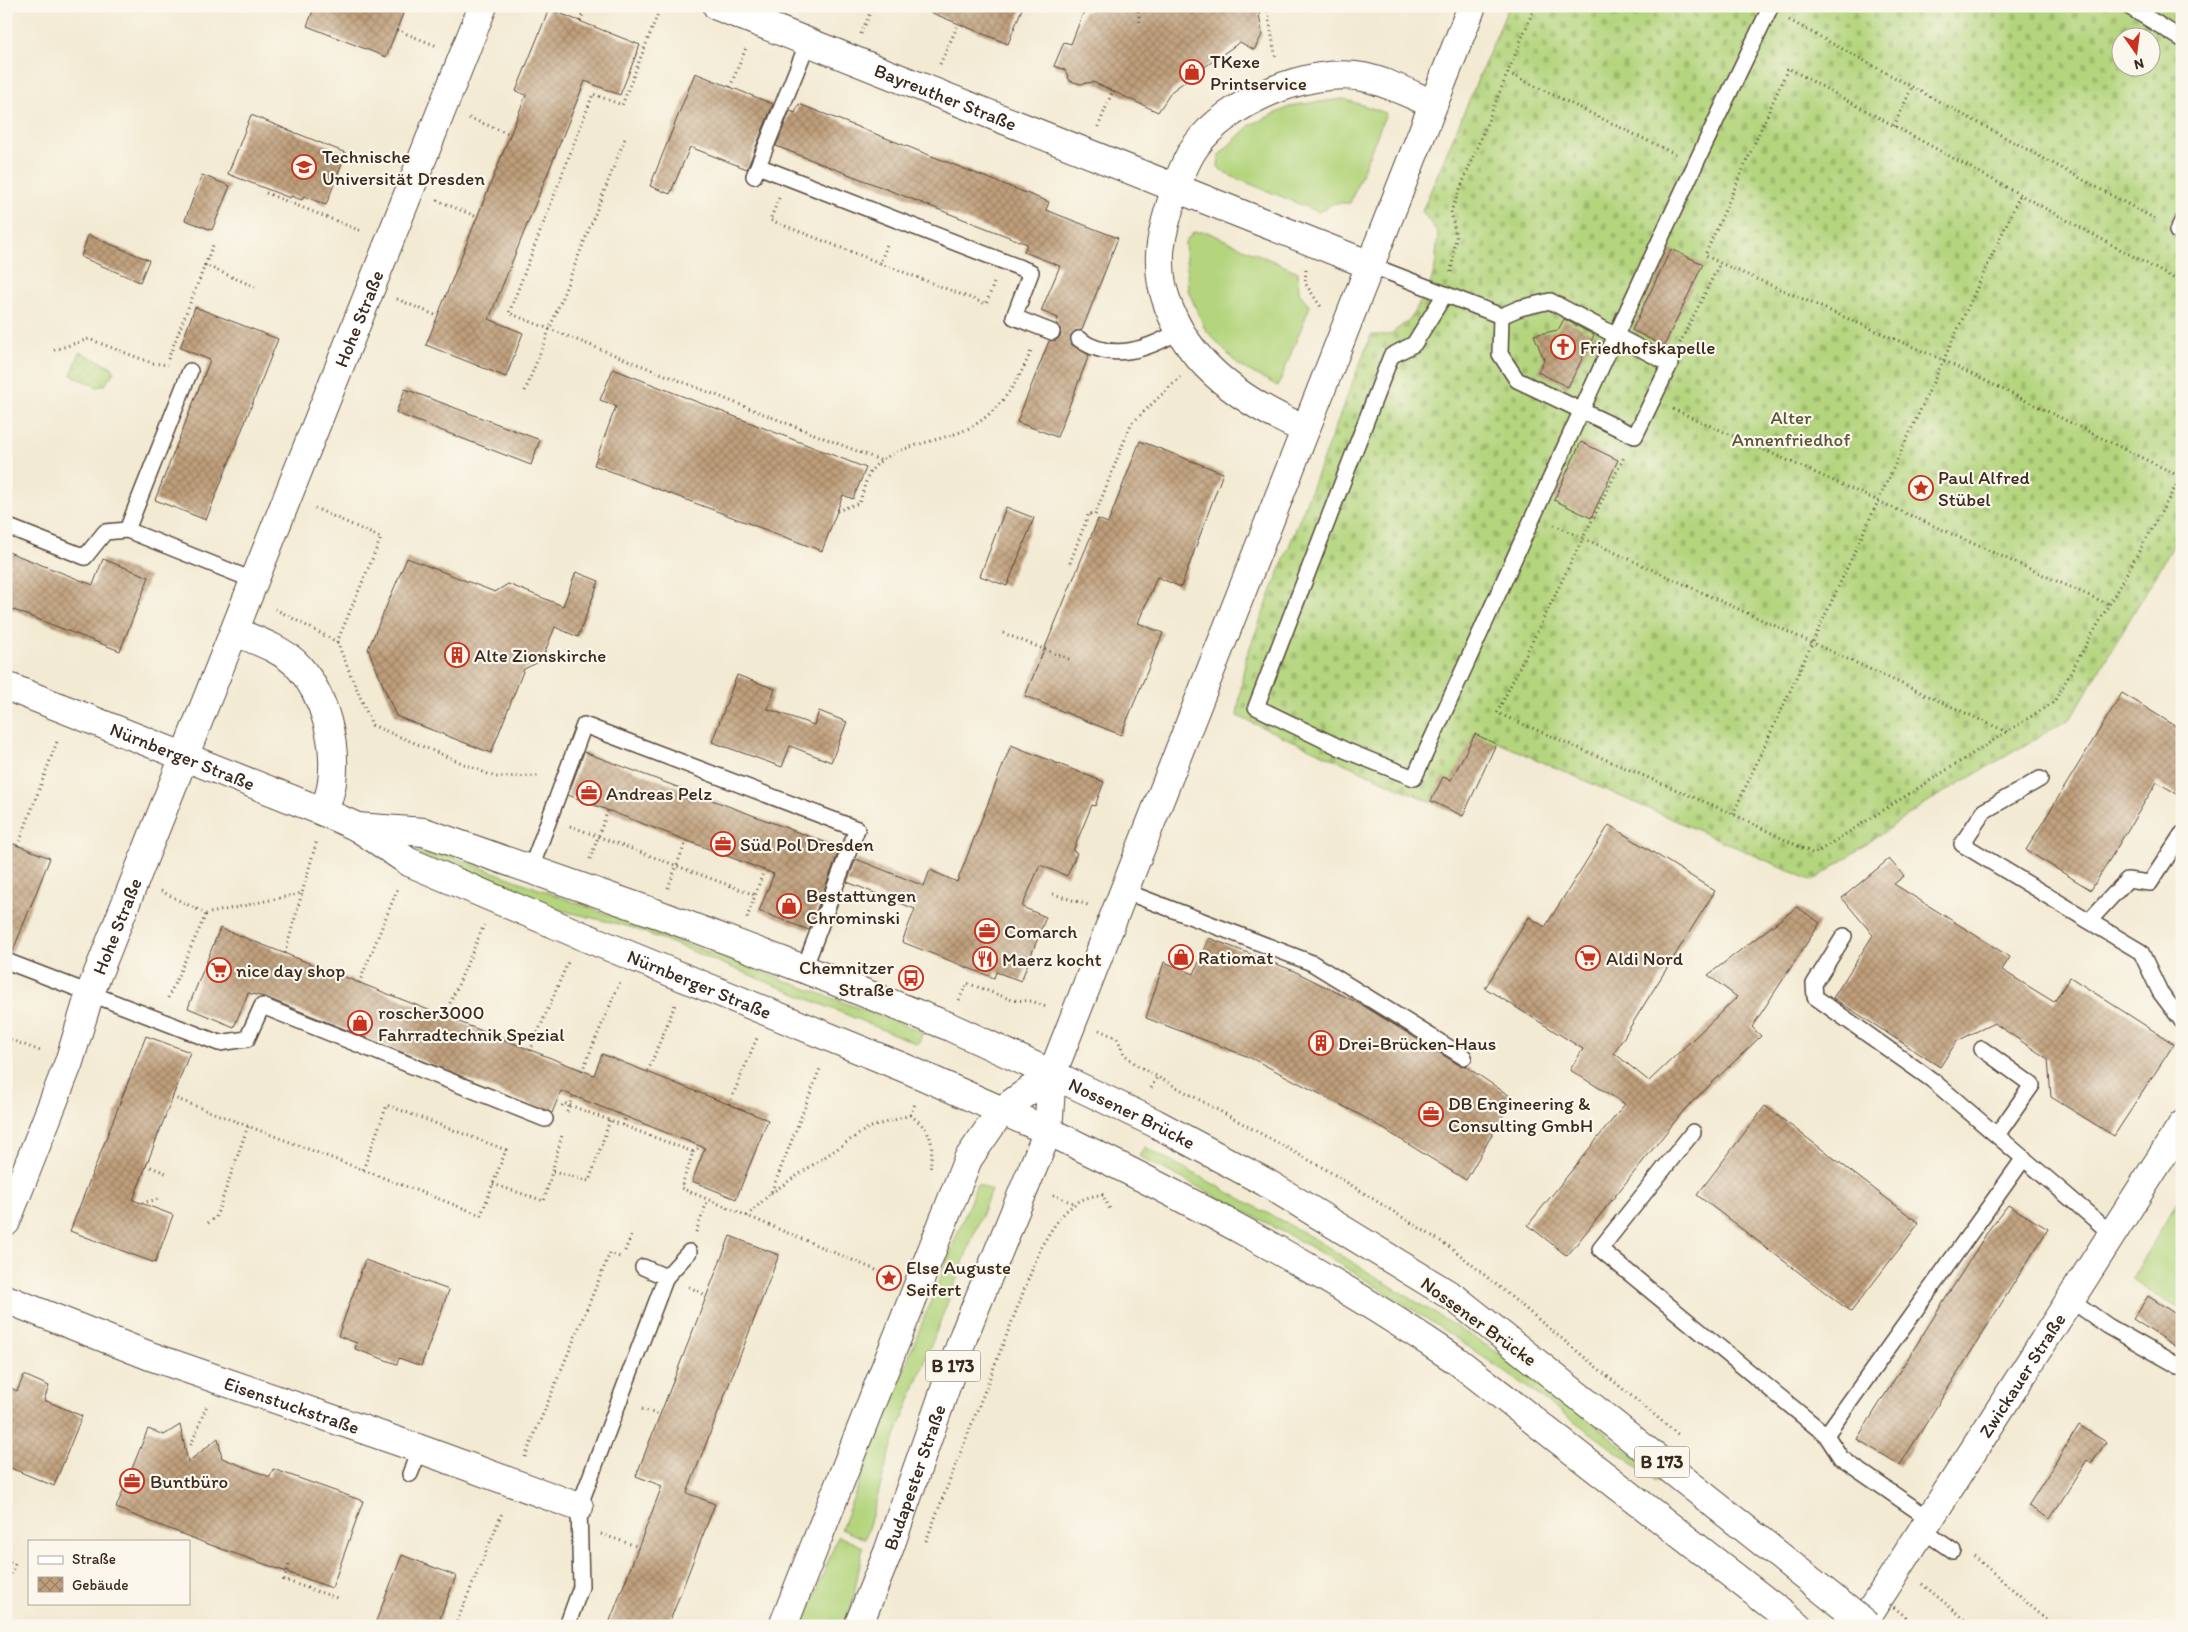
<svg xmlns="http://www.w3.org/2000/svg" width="2188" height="1632" font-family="Itim,sans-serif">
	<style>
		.grass { fill: #b4d57e; stroke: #78804e }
		.cemetery { fill: url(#cemetery-stones); stroke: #78804e; fill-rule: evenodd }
		.park { fill: url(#park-dots); stroke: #78804e }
		.building { fill: url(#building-cross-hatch) }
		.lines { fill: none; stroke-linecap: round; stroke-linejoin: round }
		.lane-casing { stroke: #574739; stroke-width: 18 }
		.street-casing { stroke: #574739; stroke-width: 30 }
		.secondary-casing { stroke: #574739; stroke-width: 30 }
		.primary-casing { stroke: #574739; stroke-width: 30 }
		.path { stroke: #574739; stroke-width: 3; stroke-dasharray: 1 4; stroke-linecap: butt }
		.lane { stroke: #fff; stroke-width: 15 }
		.street { stroke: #fff; stroke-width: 28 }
		.secondary { stroke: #fff; stroke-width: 28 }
		.primary { stroke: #fff; stroke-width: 28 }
		.primary-bridge-casing { stroke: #574739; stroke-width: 30; stroke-linecap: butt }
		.path-bridge { stroke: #574739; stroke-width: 3; stroke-dasharray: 1 4; stroke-linecap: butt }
		.primary-bridge { stroke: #fff; stroke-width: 28 }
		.labels { text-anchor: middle; stroke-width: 4.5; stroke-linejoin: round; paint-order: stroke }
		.shield { fill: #fbf7ec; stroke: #75685c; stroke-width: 1 }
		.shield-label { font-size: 18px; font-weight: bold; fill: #3b2a1e }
		.poi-label { font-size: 19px; fill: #3b2a1e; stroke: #fbf7ec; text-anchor: start }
		.street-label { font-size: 19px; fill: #3b2a1e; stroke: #fbf7ec }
		.park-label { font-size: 19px; fill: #595536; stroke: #fbf7ec }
	</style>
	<defs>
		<pattern id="cemetery-stones" width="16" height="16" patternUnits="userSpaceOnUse" patternTransform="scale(1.25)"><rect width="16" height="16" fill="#b4d57e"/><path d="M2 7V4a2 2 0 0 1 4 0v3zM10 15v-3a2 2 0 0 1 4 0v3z" fill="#9cb76c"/></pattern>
		<pattern id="park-dots" width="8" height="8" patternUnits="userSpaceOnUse" patternTransform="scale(1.25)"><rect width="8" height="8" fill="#b4d57e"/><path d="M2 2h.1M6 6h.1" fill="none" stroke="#9cb76c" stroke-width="1.8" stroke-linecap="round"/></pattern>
		<pattern id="building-cross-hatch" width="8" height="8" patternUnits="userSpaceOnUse" patternTransform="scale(1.25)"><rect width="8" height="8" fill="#bf9f7b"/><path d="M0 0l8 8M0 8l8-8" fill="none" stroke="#9c8264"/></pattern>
	</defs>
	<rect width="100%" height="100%" fill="#fbf7ec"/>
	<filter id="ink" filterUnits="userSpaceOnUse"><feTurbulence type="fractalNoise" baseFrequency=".02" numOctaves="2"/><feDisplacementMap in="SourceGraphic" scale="10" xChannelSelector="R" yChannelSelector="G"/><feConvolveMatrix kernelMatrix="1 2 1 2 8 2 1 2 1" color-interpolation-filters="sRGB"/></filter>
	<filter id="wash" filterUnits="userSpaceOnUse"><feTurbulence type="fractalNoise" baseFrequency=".0096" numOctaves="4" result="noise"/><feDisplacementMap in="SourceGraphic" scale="20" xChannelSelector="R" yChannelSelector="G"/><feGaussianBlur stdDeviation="1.12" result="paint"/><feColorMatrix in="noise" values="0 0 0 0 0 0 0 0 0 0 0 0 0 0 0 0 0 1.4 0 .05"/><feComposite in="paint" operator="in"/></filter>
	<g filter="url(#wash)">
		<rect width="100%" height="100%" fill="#f3ead3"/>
		<path class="grass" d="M1344,99L1386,113L1350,203H1334L1319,212L1226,174L1218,167L1219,155L1250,125L1294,105Z
			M1194,232H1207L1298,272L1299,293L1310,306L1278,386L1238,365L1205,329L1188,290L1185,242Z
			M421,845L923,1032L918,1044L677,945L630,927L560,910L417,854Z
			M1145,1147L1315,1239L1537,1377L1659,1477L1661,1481H1656C1544,1398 1430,1316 1309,1246C1253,1215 1196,1186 1139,1156Z
			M977,1184L991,1190L891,1449L865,1539L841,1529Z
			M2182,1195V1302L2178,1308L2132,1279Z
			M838,1536L863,1547L852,1605L844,1626H803Z"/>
		<path class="cemetery" d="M1509,6H2173L2182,11V531L2071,718L1924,804L1813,881L1497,742L1463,816L1237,716L1245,660L1371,335H1389L1409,320L1429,288L1435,268L1438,233L1422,211ZM2120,38H2150V68H2120Z"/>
		<path class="park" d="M80,352L112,367L114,372L105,385L97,387L71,375Z"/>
		<g id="blocks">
			<path class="building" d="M315,6H406L386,57L307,26Z
				M915,6H1023L1008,44Z
				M1091,6H1258L1262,35L1254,50L1240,42L1199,71L1172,91L1158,112L1093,82L1081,84L1070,81L1065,70L1054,66L1064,42L1071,44L1084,11L1088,12Z
				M549,9L640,45L620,95L585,81L489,319L523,333L506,377L426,345L526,95L516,91Z
				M695,73L773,104L747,169L690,147L670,194L650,186Z
				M799,104L1049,202L1046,210L1118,238L1082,330L1075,331L1071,335V344L1089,355L1057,437L1017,422L1049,341L1057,340L1061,335L1060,327L1056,323L1058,318L1041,311L1060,266L1024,252L1027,244L776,146L790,111L795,113Z
				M251,115L346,153L326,205L304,196L302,200L291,196L290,198L228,174Z
				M202,175L230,186L212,230L185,220Z
				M88,235L149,260L140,282L81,257Z
				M1671,249L1703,264L1664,346L1632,330Z
				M195,307L278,339L206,520L155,500L210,360L180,348Z
				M1564,319L1594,335L1568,387L1538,372L1544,360L1534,335L1558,330Z
				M613,369L866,468L853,499L843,495L822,551L594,465L616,406L600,400Z
				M405,389L540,440L531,465L396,413Z
				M1140,441L1223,473L1181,587L1157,577L1138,623L1163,633L1121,735L1025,696L1098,519L1108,523Z
				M1581,442L1618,460L1591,518L1554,500Z
				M1006,507L1034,518L1007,586L980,576Z
				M6,551L93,585L103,559L149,577L120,651L6,607Z
				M407,558L495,592L508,584L563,606L576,572L599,581L578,637L555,627L541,661L524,669L491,753L396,716L368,649Z
				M737,675L775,689L768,709L814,725L819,711L847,722L831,762L790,746L782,767L712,742Z
				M2122,693L2182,730V797L2157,782L2091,890L2026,850Z
				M1475,734L1496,744L1463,816L1431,801L1443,777L1451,780Z
				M1011,745L1104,782L1095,806L1092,805L1073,851L1077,853L1067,876L1040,865L1022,907L1046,917L1021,981L996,972L994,978L902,942L915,909L847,882L856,859L924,886L930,870L957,882Z
				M584,752L840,848L809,930L759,911L774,874L568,795Z
				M1609,825L1715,891L1614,1053L1649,1081L1737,997L1708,975L1797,907L1820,923L1752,1027L1761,1036L1685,1109L1567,1256L1528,1225L1625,1104L1570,1070L1583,1049L1485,988L1529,917L1545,927Z
				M6,841L50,858L12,953L6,952Z
				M1889,859L1904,876L1894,884L2010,957L2002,970L2054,1002L2070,977L2174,1044L2114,1136L2051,1097L2048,1059L1994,1023L1957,1041L1940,1067L1833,998L1873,935L1842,898Z
				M220,928L594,1075L602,1054L768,1120L736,1199L692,1181L705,1148L561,1091L552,1113L265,997L248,993L234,1027L188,1008Z
				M1209,938L1292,970L1362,1005L1459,1065L1465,1066L1513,1098L1466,1180L1366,1118L1249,1057L1146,1018L1164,962L1194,974Z
				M146,1036L190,1052L133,1200L173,1215L155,1263L70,1231Z
				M1765,1106L1919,1223L1851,1312L1697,1195Z
				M2008,1205L2048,1229L1900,1465L1857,1439L1990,1228Z
				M730,1236L779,1255L687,1493L715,1504L668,1626H608L662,1486L636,1476Z
				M365,1260L449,1290L421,1366L399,1358L397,1364L355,1349L357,1343L338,1336Z
				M2148,1296L2182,1318V1351L2133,1319Z
				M24,1375L49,1386L44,1400L82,1416L54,1486L6,1466V1386L17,1391Z
				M180,1425L188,1462L218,1438L222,1458L270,1477L273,1469L363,1501L332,1588L205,1543L116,1508L148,1429L164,1435Z
				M2079,1425L2106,1442L2092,1463L2087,1460L2050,1519L2028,1506Z
				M402,1555L456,1576L437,1626H374Z"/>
		</g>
	</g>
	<g filter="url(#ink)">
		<use href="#blocks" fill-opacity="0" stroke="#574739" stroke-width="1"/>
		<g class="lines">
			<defs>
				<path id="lane" d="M2128,6L2182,39
					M758,166L1031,272L1014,317L1052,332
					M754,176L808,42
					M2182,222L2177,231L2182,233
					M1370,265L1501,316L1520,308L1550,301L1670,364L1635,436L1517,380L1500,354L1501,316
					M1445,294L1414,344L1391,356L1256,707L1347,751L1414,778C1532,521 1647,261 1771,6
					M1079,339C1112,363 1149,349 1181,330
					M6,526L85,557L105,532L127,530L255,581
					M127,530L190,371
					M2040,779L1984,811L1962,844L2089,921
					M2182,834L2150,883L2127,880L2089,921L2141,952L2160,992L2182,1021
					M530,871L584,725L857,829L804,969
					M1124,891L1312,963L1464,1057
					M1844,936L1814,984L1815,997L1932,1080L2113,1235
					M6,961L219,1043L247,1039L262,1006L545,1119
					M1982,1049L2032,1085L1997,1135
					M1693,1132L1600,1249L1826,1435L1841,1458L1928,1518
					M643,1267L666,1277
					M2071,1300L2108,1326L2182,1368
					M1826,1435L2024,1158
					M410,1474L420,1449
					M1921,1529L1953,1551
					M567,1626L581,1587L579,1507L666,1277L689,1252"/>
				<g id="street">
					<path id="s1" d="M717,6L1370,265"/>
					<path d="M1305,429C1246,404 1186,364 1166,299C1162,288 1160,273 1160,262C1158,236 1180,168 1195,147C1227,102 1308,67 1363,77C1387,82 1410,94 1433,104"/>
					<path d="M235,632C255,640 285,650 299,667C325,696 337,744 332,782C331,792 327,802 324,812"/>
					<path id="s2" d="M6,1222L69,1062L90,993L483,6"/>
					<path id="s3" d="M6,1299L150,1356L420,1449L579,1507"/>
					<path id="s4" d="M1861,1626L2182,1125"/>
				</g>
				<g id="secondary">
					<path id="s5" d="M6,686L324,812L357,827L409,862L580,935L907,1069L1048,1131"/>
					<path d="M357,827L424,832L658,914L804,969L948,1026L1052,1074L1472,6"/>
				</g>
				<g id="primary">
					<path id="s6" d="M1052,1074L1155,1123L1265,1182L1456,1299"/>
					<path d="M1048,1131C1189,1199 1326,1272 1456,1360L1798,1626"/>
					<path d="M783,1626L968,1159L1002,1110L1052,1074"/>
					<path id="s7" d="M858,1626L888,1552L964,1335L1048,1131L1052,1074"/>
				</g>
			</defs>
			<use href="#lane" class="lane-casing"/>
			<use href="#street" class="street-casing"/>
			<use href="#secondary" class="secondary-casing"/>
			<use href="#primary" class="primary-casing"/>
			<path class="path" d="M661,6L622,105L593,94L509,313L882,461
				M1138,6L1140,26
				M1267,6L1276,60
				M158,8L159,6
				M1789,20L2157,220
				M580,21L586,6
				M397,30L437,46
				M861,34L873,6
				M940,64L958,25
				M1508,73L1675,154
				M730,87L746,48
				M469,118L510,134
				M1894,126L1912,87
				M1098,127L1113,90
				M266,193L361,231
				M779,198L770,220L880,263L888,242
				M437,200L477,217
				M880,263L986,304L994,283
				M205,265L213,245
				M1306,270L1305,283L1321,307
				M1451,272L1456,237L1451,211L1535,6
				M2182,283L1788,68L1705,255L1720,263L1943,360L2181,477L2182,475
				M397,299L437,316
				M1680,343L1720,263
				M54,350L89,339L152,363L168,365
				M168,359L205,265L255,287
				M525,391L626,136
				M1673,409L2108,604
				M837,511L859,503C863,494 865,480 871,471C888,446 939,442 965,430C998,415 1019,381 1032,349
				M1554,525L1583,538L1624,457
				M1070,563L1089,513L1095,515L1131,424L1180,377
				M275,609L337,642L381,538L315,508
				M1003,633L1071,660
				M337,642L372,725L495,777L540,776
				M2007,732L1583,538L1497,713L1733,814L1814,854L2054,702L2181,477
				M1733,814L2020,195
				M570,826L755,895
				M18,846L58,739
				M590,859L608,810
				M668,888L686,841
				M161,891L206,914L302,893L317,840
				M1053,894L1088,905
				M747,918L764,870
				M285,953L302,893
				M359,983L398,888
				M168,998L206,914
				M959,1000L967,983L1012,1000L1032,1001L1048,1008
				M444,1017L484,925
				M1099,1030L1117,1038L1124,1054L1138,1066L1327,1170L1453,1249
				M6,1038L43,1052
				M530,1051L568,962
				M582,1071L620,982
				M648,1071L675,1005
				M1151,1088L1157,1077
				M172,1097L363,1170L387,1105L506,1150L481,1215L363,1170
				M729,1104L757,1038
				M562,1106L564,1103L693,1152L681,1188L890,1276
				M567,1112L573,1095
				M910,1115L915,1104
				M910,1115C935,1133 933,1143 930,1171
				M623,1125L626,1116
				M693,1152L701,1146
				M146,1165L168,1174
				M553,1172L589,1181L610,1120
				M493,1184L544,1201L562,1135
				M771,1193L868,1128L910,1115
				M1102,1194L1111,1211
				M1053,1195L1073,1203
				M142,1203L158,1199
				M747,1216L771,1193L821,1066
				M208,1223L216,1217L248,1126
				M696,1232L708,1199
				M625,1251L632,1233
				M689,1287L706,1295
				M642,1409L660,1415
				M191,1445L207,1405
				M525,1457L610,1253L622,1258
				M601,1534L639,1547
				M926,1541L1041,1247C1057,1220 1072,1194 1107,1195
				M1974,1556L2055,1626
				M6,1560L15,1564L6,1585
				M289,1565L284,1580L337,1598
				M1922,1584L1973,1626
				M6,1624L12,1626
				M455,1626L503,1511"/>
			<use href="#lane" class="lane"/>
			<use href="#street" class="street"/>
			<use href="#secondary" class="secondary"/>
			<use href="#primary" class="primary"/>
			<defs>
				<path id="primary-bridge" d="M1456,1299L1868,1626"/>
			</defs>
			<use href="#primary-bridge" class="primary-bridge-casing"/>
			<path class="path-bridge" d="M1453,1249L1680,1436
				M1890,1604L1917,1626"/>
			<use href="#primary-bridge" class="primary-bridge"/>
		</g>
	</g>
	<defs>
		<symbol id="shop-ring" viewBox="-11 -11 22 22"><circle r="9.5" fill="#fbf7ec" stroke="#c8321e" stroke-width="1.5"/><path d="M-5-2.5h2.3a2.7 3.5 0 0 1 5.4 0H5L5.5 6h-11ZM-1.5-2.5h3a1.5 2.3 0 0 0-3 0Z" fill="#c8321e"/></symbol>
		<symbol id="university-ring" viewBox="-11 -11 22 22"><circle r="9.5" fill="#fbf7ec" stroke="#c8321e" stroke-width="1.5"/><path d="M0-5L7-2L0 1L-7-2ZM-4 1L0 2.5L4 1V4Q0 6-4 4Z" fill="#c8321e"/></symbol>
		<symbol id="church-ring" viewBox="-11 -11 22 22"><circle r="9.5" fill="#fbf7ec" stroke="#c8321e" stroke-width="1.5"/><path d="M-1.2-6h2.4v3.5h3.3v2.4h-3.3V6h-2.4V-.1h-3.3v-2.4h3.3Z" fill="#c8321e"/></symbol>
		<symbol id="sight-ring" viewBox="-11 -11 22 22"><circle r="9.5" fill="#fbf7ec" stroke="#c8321e" stroke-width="1.5"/><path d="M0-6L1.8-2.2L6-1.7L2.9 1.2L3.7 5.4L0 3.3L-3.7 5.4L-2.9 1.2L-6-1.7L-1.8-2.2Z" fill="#c8321e"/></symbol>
		<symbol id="building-ring" viewBox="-11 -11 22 22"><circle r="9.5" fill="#fbf7ec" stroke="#c8321e" stroke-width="1.5"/><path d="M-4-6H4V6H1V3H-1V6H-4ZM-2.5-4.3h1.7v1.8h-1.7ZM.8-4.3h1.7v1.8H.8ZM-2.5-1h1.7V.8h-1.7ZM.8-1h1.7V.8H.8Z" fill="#c8321e"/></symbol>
		<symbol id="office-ring" viewBox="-11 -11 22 22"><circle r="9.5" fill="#fbf7ec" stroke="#c8321e" stroke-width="1.5"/><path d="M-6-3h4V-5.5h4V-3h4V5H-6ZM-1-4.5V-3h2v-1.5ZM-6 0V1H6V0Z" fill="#c8321e"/></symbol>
		<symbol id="supermarket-ring" viewBox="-11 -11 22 22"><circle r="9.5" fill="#fbf7ec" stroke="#c8321e" stroke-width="1.5"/><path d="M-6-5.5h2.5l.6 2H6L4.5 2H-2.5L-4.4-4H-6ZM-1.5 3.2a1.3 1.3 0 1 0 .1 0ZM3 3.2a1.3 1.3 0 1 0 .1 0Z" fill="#c8321e"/></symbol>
		<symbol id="restaurant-ring" viewBox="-11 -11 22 22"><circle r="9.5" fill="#fbf7ec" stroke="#c8321e" stroke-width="1.5"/><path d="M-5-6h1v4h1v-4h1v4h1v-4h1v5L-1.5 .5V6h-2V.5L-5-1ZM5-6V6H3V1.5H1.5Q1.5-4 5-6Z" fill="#c8321e"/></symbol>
		<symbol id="bus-ring" viewBox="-11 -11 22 22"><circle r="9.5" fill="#fbf7ec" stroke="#c8321e" stroke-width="1.5"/><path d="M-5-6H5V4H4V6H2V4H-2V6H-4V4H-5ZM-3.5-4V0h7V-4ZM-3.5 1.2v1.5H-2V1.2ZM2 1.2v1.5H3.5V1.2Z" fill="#c8321e"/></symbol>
	</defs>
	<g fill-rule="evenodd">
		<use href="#shop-ring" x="1178" y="58" width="28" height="28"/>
		<use href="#university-ring" x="290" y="153" width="28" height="28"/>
		<use href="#church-ring" x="1549" y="333" width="28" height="28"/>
		<use href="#sight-ring" x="1907" y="474" width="28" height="28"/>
		<use href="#building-ring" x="443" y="641" width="28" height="28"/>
		<use href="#office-ring" x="575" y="779" width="28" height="28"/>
		<use href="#office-ring" x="709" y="830" width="28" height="28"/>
		<use href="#shop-ring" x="775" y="892" width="28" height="28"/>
		<use href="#office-ring" x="973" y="917" width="28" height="28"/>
		<use href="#shop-ring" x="1167" y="943" width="28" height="28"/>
		<use href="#supermarket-ring" x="1574" y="944" width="28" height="28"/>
		<use href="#restaurant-ring" x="971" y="945" width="28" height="28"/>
		<use href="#supermarket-ring" x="205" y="956" width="28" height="28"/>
		<use href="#bus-ring" x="897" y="964" width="28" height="28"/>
		<use href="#shop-ring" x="346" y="1009" width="28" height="28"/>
		<use href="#building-ring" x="1307" y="1029" width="28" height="28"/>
		<use href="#office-ring" x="1417" y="1100" width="28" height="28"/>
		<use href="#sight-ring" x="875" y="1264" width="28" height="28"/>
		<use href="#office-ring" x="118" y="1467" width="28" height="28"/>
	</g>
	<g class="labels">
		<g class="shield">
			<rect x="925.5" y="1350.5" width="55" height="31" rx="4"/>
			<rect x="1634.5" y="1446.5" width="55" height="31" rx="4"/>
		</g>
		<g class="shield-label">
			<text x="953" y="1372">B 173</text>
			<text x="1662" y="1468">B 173</text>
		</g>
		<g class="poi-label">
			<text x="1210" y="68">TKexe<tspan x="1210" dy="22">Printservice</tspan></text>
			<text x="322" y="163">Technische<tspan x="322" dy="22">Universität Dresden</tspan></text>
			<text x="1580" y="354">Friedhofskapelle</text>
			<text x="1938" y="484">Paul Alfred<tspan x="1938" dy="22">Stübel</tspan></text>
			<text x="474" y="662">Alte Zionskirche</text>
			<text x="606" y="800">Andreas Pelz</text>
			<text x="740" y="851">Süd Pol Dresden</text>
			<text x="806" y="902">Bestattungen<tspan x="806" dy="22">Chrominski</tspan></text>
			<text x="1004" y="938">Comarch</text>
			<text x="1198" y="964">Ratiomat</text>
			<text x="1606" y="965">Aldi Nord</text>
			<text x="1002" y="966">Maerz kocht</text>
			<text x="894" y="974" text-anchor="end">Chemnitzer<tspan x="894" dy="22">Straße</tspan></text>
			<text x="236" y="977">nice day shop</text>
			<text x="378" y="1019">roscher3000<tspan x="378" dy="22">Fahrradtechnik Spezial</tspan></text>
			<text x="1338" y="1050">Drei-Brücken-Haus</text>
			<text x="1448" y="1110">DB Engineering &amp;<tspan x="1448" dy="22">Consulting GmbH</tspan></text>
			<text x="906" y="1274">Else Auguste<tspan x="906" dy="22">Seifert</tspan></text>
			<text x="150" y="1488">Buntbüro</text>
		</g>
		<g class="street-label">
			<text dy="7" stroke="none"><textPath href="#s1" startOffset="246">Bayreuther Straße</textPath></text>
			<text dy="7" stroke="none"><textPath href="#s2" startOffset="970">Hohe Straße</textPath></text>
			<text dy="7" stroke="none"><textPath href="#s5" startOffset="190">Nürnberger Straße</textPath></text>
			<text dy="7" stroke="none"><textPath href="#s2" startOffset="316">Hohe Straße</textPath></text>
			<text dy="7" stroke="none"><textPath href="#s5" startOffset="756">Nürnberger Straße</textPath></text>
			<text dy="7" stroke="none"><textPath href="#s6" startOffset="89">Nossener Brücke</textPath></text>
			<text transform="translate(1479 1321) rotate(36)" y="7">Nossener Brücke</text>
			<text dy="7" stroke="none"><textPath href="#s4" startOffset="298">Zwickauer Straße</textPath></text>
			<text dy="7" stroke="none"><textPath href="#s3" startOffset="305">Eisenstuckstraße</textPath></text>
			<text dy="7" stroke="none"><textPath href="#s7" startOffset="159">Budapester Straße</textPath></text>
		</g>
		<g class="park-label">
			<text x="1791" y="424">Alter<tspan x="1791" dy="22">Annenfriedhof</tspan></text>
		</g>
	</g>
	<rect width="2188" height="1632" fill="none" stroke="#fbf7ec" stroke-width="25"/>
	<rect x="28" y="1540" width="162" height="65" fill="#fbf7ec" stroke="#aea59a"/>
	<rect x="38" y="1556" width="25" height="8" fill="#ffffff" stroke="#aea59a"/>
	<text x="72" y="1564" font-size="15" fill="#3b2a1e">Straße</text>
	<rect x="38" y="1577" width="25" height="15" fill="url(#building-cross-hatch)" stroke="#aea59a"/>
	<text x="72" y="1590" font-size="15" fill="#3b2a1e">Gebäude</text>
	<g transform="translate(2136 52) rotate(166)"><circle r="24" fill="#fbf7ec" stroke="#aea59a"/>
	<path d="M0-4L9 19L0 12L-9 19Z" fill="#c8321e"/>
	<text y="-8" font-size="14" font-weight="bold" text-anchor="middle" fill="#3b2a1e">N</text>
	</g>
</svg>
